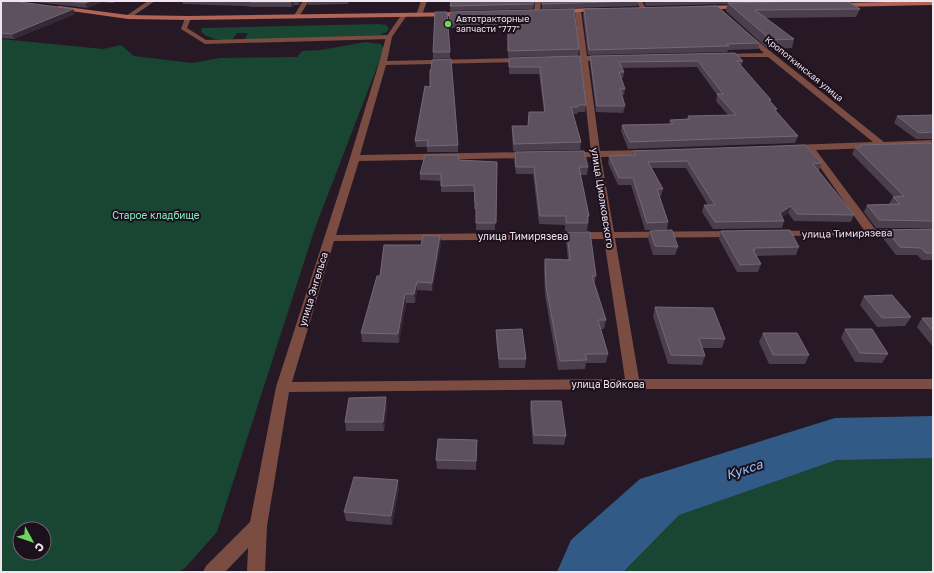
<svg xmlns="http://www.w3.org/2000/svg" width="934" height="573" font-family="'Golos Text',sans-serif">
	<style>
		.green { fill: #194533; fill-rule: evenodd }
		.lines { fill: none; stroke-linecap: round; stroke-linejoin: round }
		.river { fill: #315a87; fill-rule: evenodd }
		.lane { fill: #7b4c42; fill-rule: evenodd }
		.street { fill: #7b4c42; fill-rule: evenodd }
		.secondary { fill: #b06556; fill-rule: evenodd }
		.wall { fill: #4b3f4e }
		.shaded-wall { fill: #352936 }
		.building { fill: #5d515f; stroke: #746876 }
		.poi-dot { fill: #6fd360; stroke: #1c101c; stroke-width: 1.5 }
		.labels { text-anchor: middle; stroke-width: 4; stroke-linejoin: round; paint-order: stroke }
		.far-poi-label { font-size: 9px; fill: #efe5ee; stroke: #1c101c; text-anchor: start }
		.far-street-label { font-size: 9px; fill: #efe5ee; stroke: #1c101c }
		.street-label { font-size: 10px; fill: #efe5ee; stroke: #1c101c }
		.park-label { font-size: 10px; fill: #86efc2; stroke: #1c101c }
		.near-water-label { font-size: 13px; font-style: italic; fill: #93c4fb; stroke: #1c101c }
	</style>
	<rect width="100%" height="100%" fill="#261925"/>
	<path class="green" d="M379,24L386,25L389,28L387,32L380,35L244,40L248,33H237L232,40C221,40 208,40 201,31L202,28Z
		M1,39L103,49L121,45L134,56L192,63L220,58L297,57L302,51L321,50L365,42L381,44L384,49L315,228L217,532L185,568L178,572H1ZM20,529H44V553H20Z
		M850,450H933V572H609L663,515L719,489Z"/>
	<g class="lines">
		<path class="river" d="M933,416V458L836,460L679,515L623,572H557L571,540L640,479L835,418Z"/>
		<path class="lane" d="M188,16L191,18L187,28L206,40L389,35L392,37L389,39L205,44L181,29L185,18Z"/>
		<path class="street" d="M148,1H155L130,18H126V16Z
			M303,1H309L298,18H294L293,17Z
			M421,1H427L422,15L419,17L416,15Z
			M535,1H541L540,12L537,14L534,12Z
			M636,1H642L646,9L645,10H641Z
			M578,9L581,11L587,56H606L609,58L606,60L588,61L600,151L648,150L653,153L648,156L601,157L614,232L736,231L741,234L736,237L615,238L639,379H933V389H633L289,392L267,526L265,572H247L248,548L225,572H203L206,566L250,522L276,387L350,158L379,63L386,37L402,14L404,13L407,15L392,37L387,61L524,58L527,60L524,62L386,65L360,155L530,152L535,155L530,158L359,161L336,235L603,232L592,157L568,158L563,155L568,152H591L581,61H565L562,59L565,57H580L575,11ZM604,239L625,379L292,382L334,241Z
			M745,34H749L884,142L933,140V146L816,150L875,229H933V235L771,236L770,234L775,231L864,230L808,150L792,151L788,148L792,145L873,142L768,57H721V55L723,54L764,53L745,36Z"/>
		<path class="secondary" d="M933,1V5L838,7L835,5L838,3Z
			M741,5L744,7L743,8L702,10L699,8L702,6Z
			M59,6L128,15L188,16L466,12L469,14L466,16L188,20L128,19L57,9L56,8Z
			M600,8L602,9V11L558,13L555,11L558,9Z"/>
	</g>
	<path class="wall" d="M1,1L73,9L75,14L14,39L1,38Z
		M27,1H117L113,3L102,2L87,8Z
		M182,1H302L299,5H294L292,7H253L245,6L183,4Z
		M308,1H366L365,2H349L348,4L308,5Z
		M451,1H535L533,9L450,11Z
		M542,1H638L637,6L542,9Z
		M644,1H847L860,9L856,17L766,18L794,39L792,48L768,49L726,11L727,4L646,6Z
		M574,9L579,49L578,56L508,57L507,29L449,28V23Z
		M584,9L759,43L758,49L728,50L727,52L588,55L583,15Z
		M433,52H450V58L433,59Z
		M580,56L586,105L585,112H578L577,114H573L581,142L580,150L513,151L512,133V126H528L544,112L539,74H509V58Z
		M590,56L743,61L741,66L771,100L770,102L777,109L776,111L798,136L795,143L628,149L621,131L622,125L669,124L670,120L687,119L688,116L728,115L716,101L717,95L697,67L622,68L624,72L623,78H621L625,89L624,95H622L625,106L623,113L596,112L590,62Z
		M425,86L458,145V152H427V147H416L415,141Z
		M933,115V139H916L894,123L897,116Z
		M933,140V228H876L864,212L867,205L890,204H889L893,197H894L852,154L855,147H858L859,145L929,143L931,141Z
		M633,151L822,163L819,170H818L854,215L851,222L794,221L788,213L782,217L784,221L782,228L713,229L702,212L704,205H708L686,168H652L663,189L661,196H659L668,222L667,230H645L631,185H618L608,163L609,156L632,155Z
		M515,152L588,167L587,175H580L589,216L587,231H565V225L539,224L533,174H516L514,160Z
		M459,160L497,162L495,230H476V209H474V192H441V181L420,180V174Z
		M933,229V260H922L917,255H896L882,237L886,230Z
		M650,231L678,247L675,255H653L648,239Z
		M721,231L799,247L796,255L756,256L761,264L758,272H737L719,239Z
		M567,232L596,276L594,284L606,320L604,329H600L608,354L606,363H586L585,369L558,370L545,295L544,268L545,259L568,260L566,241Z
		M441,244L432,291L417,290L415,303H406L399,343L362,342L361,333L380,276L421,245Z
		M864,296L911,317L905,326L877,327L860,305Z
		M655,307L725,339L722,348H702L705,356L702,365L668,364L653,316Z
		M922,318H933V347L917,327Z
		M845,329L888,354L882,363L855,362L841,338Z
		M496,330L526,359L525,368H499L496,339Z
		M763,333L809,355L805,364H769L759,342Z
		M531,401L566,436L564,445L533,444L530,410Z
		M387,406L384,431H346L345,422Z
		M477,440L476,470L437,469L436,460Z
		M399,489L392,525L346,521L344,512Z"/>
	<path class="shaded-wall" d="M91,1H102V2L87,8L85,3Z
		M292,1H293L294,5L292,7L291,2Z
		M298,1H302L299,5Z
		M73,9L75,14L14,39L12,34Z
		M791,206L788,213L777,220L780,213Z
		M440,236L441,244L432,291V283Z
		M417,282V290L415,303L414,294Z
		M405,294L406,303L399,343L398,334Z
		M386,397L387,406L384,431L383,422Z
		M398,480L399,489L392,525L391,516Z"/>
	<path class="building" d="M1,1H12L73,9L12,34L1,33Z
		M66,1H91L85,3Z
		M247,1H292L291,2H252Z
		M451,1H534L533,4L450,6Z
		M542,1H638L542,4Z
		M817,1H847L860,9L755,10L794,39L771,40L728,3Z
		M717,6L759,43L727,44L729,46L589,50L584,9Z
		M574,9L579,49L508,51V23H449L450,12Z
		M435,12H447L450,52H433Z
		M735,53L743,61H737L771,100H769L777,109H774L798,136L630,142L622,125L673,124L670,120L690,119L688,116L736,115L717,94H723L698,61L619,62L624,72H619L625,89H620L625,106H597L590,56Z
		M580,56L586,105H578V107H571L581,142L514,144L512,126H528L529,112H545L540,67H509V58Z
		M451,59L458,145L427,146L428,140L415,141L425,86L430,87V70H431L432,60Z
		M933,115V132L919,133L897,116Z
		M933,143V221L879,220L867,205L900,204L893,197L904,196L855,147H861L859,145Z
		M805,145L822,163L813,164L854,215L797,214L791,206L780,213L784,221L715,222L704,205H715L687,161L648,162L663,189H657L668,222L647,223L633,178H619L609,156L635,155L633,151Z
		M584,151L588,167H579L589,216H587L588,223H566V216H540L534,167H516L515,152Z
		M425,155H458L459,160L497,162L496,223H476V202H475L474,185L441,186V174H420Z
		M933,229V253H926L921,248L900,247L886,230Z
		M672,230L678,247L655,246L650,231Z
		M790,230L799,247L754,248L755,250H753L761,264L740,265L721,231Z
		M567,232H590L596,276H592L606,320H598L608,354H585L587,360L560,361L546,286L545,259L570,260Z
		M423,235L440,236L432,283L417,282L414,294H405L398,334L361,333L377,276H380L384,245H421Z
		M892,295L911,317L882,318L864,296Z
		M655,307L713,308L725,339L699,338L705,356L671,355Z
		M922,318H933V331Z
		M522,329L526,359H499L496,330Z
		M845,329H872L888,354L860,353Z
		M763,333H797L809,355H773Z
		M386,397L383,422H345L349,398Z
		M531,401H561L566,436L534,435Z
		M438,439L477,440L476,461L436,460Z
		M354,477L398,480L391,516L344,512Z"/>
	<circle class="poi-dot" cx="448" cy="24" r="4"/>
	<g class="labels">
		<g class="far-poi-label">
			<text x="456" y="22">Автотракторные<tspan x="456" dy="10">запчасти "777"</tspan></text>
		</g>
		<g class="far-street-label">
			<text transform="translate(804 69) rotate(39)" y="3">Кропоткинская улица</text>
		</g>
		<g class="street-label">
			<text transform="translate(603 198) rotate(81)" y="4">улица Циолковского</text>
			<text transform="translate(847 233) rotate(-1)" y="4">улица Тимирязева</text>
			<text x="523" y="240">улица Тимирязева</text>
			<text transform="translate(313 289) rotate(-73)" y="4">улица Энгельса</text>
			<text x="608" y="388">улица Войкова</text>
		</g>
		<g class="park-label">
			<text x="156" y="219">Старое кладбище</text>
		</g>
		<g class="near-water-label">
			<text transform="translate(744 469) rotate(-18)" y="5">Кукса</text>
		</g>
	</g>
	<rect width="934" height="573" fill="none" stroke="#efe5ee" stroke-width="4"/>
	<g transform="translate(32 541) rotate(130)"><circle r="19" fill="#1c101c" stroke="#706570"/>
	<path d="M0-3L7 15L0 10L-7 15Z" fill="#6fd360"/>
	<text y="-6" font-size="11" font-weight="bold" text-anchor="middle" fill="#efe5ee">С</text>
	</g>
</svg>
